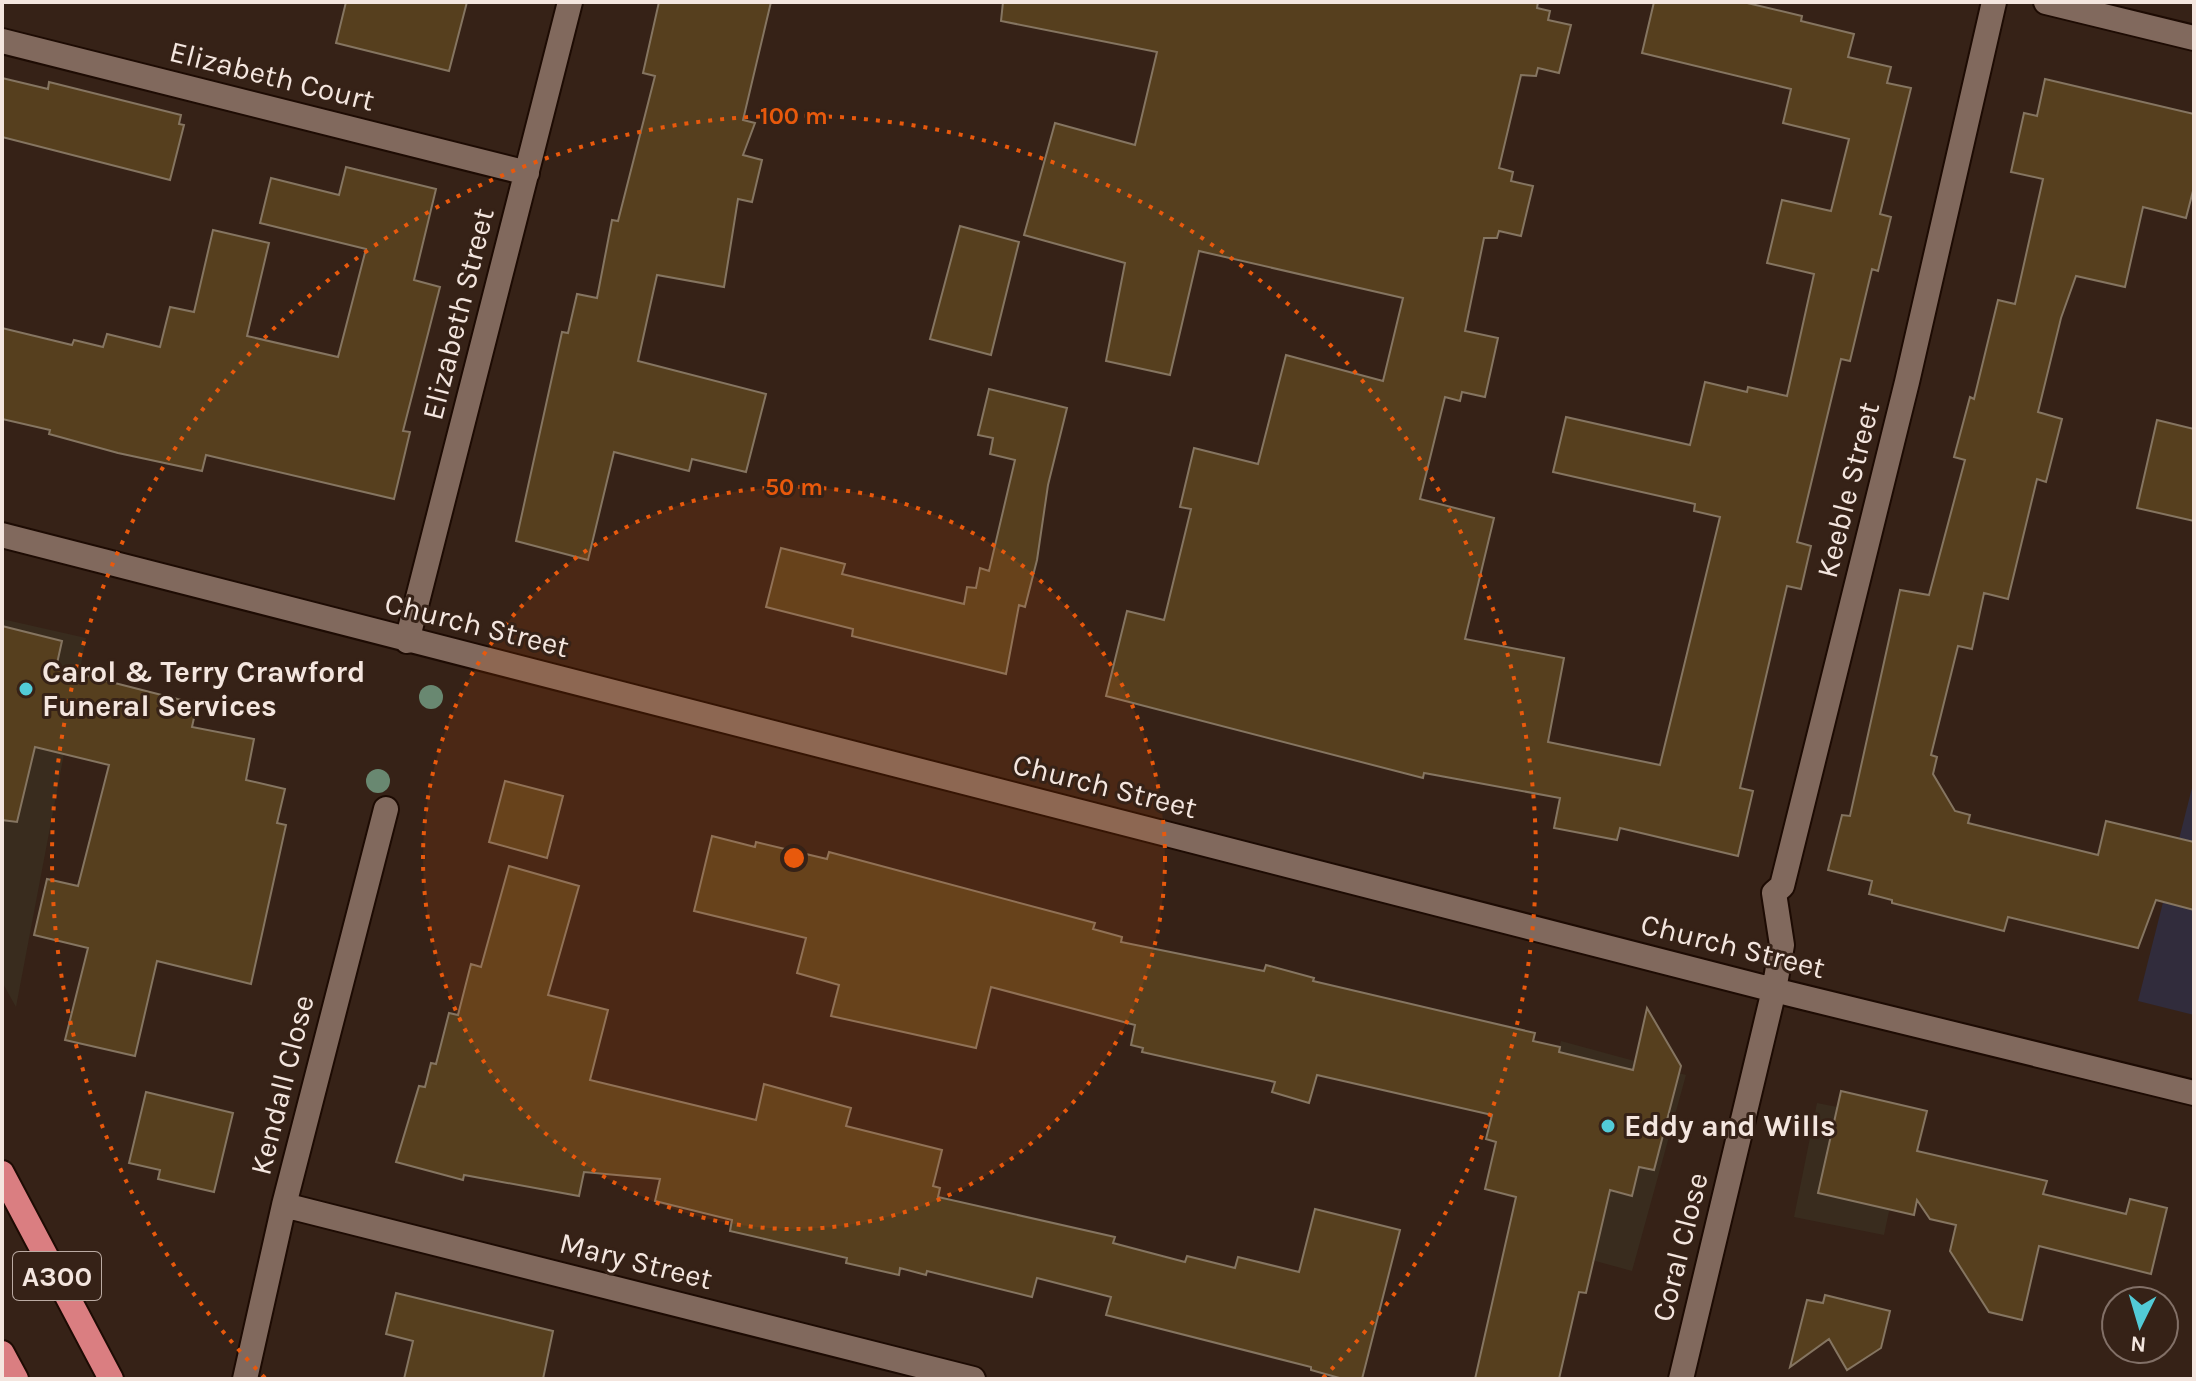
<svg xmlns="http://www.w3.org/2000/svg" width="2196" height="1381" font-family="Karla,sans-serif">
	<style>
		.commercial { fill: #392c1e }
		.education { fill: #312c3c }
		.building { fill: #563f1e; stroke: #857561; stroke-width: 2 }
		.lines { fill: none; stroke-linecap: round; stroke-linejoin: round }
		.minor-casing { stroke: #1d0b03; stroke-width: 28 }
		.highway-casing { stroke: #1d0b03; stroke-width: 28 }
		.minor { stroke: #81695d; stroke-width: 24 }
		.highway { stroke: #da7e81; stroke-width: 24 }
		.tree { fill: #698871 }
		.ring { fill: none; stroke: #e8590c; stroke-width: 4; stroke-dasharray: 4 8 }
		.poi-dot { fill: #52cbd7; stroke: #362217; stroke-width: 3 }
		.labels { text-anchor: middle; stroke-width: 6; stroke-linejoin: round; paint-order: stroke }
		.shield { fill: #362217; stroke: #bbaba3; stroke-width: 2 }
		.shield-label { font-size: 28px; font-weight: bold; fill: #f4e6df }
		.street-label { font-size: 30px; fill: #f4e6df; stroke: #362217 }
		.poi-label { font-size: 30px; font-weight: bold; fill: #f4e6df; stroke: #362217; text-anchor: start }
		.centre { fill: #e8590c; stroke: #362217; stroke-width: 4 }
		.ring-label { font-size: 24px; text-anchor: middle; font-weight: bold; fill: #e8590c; stroke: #362217; stroke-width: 6; stroke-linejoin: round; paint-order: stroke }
	</style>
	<rect width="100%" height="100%" fill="#362217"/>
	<path class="commercial" d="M2,619L86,638L16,1007L2,982Z
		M1561,1041L1686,1075L1632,1271L1508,1237Z
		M1817,1103L1908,1121L1884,1235L1794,1217Z"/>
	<path class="education" d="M2194,780V1015L2138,1001Z"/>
	<path class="building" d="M346,2H467L449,71L336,43Z
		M659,2H771L743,120L755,123L743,155L762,160L752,202L738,199L724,287L657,275L638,361L766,394L746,472L692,459L689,471L614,452L588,560L516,541L562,332L568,333L577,294L597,298L612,220L618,221L655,76L643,73Z
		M1003,2H1538L1537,8L1550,11L1548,20L1571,25L1559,73L1538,68L1536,76L1521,75L1499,168L1513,172L1511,181L1533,186L1521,236L1499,231L1497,238H1484L1465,331L1498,338L1485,397L1462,392L1460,401L1445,397L1420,499L1494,518L1465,639L1564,658L1548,742L1660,765L1720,517L1694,511L1695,504L1553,472L1566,417L1690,445L1705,382L1747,392L1748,387L1787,396L1814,274L1767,263L1782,200L1831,211L1849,139L1783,123L1791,89L1642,53L1654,2H1743L1802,16L1801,21L1854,34L1848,57L1891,67L1887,83L1911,88L1880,214L1891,217L1878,271L1872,269L1850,361L1841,359L1797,542L1811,546L1801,589L1787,586L1740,788L1753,791L1738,856L1620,828L1617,840L1554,828L1560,798L1424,773L1423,778L1106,696L1127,611L1164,620L1191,509L1180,507L1194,448L1258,464L1286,355L1383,381L1403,298L1199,251L1170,375L1106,361L1125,263L1024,235L1055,123L1135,145L1157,52L1001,21Z
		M2,78L48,89L49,82L181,115L179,124L184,125L170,180L2,137Z
		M2045,79L2194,114V187L2186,218L2143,207L2125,287L2076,276L2061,318L2038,412L2062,419L2046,482L2037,479L2008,599L1984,593L1972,649L1958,646L1931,755L1937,757L1933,774L1955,811L1970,815L1968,823L2098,855L2106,821L2194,842V910L2156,900L2138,948L2008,917L2004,931L1892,903V900L1869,894L1872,881L1828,870L1842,815L1850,816L1900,590L1929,595L1965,460L1954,457L1970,397L1974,399L1998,300L2015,304L2043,179L2011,172L2024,113L2037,116Z
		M346,167L436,189L414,280L440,287L403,431L410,432L394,499L206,455L202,471L118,453L49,434L50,430L2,419V328L72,345L74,340L103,347L107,334L160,347L170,307L194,312L213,230L269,243L247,336L338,357L366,249L260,223L271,178L339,195Z
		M960,226L1019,242L991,355L930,339Z
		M989,389L1067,408L1048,485L1037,560L1025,607L1019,605L1006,674L852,636L853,629L766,607L781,548L845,564L842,574L964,604L967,587L976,588L980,568L989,571L1015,460L990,454L993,438L978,435Z
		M2157,420L2194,429V521L2137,508Z
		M2,626L62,641L56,668L197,704L192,727L254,739L246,780L285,789L277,823L286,825L251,984L157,961L135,1056L65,1040L88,948L34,935L47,879L78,886L109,765L35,747L17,822L2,820Z
		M505,781L563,796L547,858L489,842Z
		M712,836L755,847L756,842L827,859L829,852L1095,923L1093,929L1122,937L1121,942L1264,971L1266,965L1314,978L1313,981L1535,1033L1533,1041L1560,1047L1559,1052L1633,1070L1647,1008L1681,1066L1654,1170L1639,1167L1632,1196L1610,1190L1586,1293L1579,1292L1559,1379H1475L1516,1197L1485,1189L1496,1142L1486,1139L1492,1115L1317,1075L1309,1103L1272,1092L1275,1082L1142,1052L1143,1048L1131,1045L1135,1025L991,987L976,1048L831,1016L839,985L797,973L806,938L694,911Z
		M509,866L579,886L548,995L608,1010L590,1080L756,1120L764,1084L851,1108L846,1126L942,1150L933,1186L940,1188L938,1197L1115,1237L1113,1243L1185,1262L1187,1256L1235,1268L1238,1257L1299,1272L1315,1209L1400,1230L1362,1379H1343L1311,1370V1367L1106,1315L1111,1297L1037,1278L1032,1297L927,1271L926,1275L900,1268L899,1275L846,1263L847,1258L730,1231L732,1220L655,1201L660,1179L584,1172L579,1196L464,1175L463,1180L396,1162L419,1086L425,1087L431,1063L436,1064L449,1013L458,1015L471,964L481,967Z
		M1841,1091L1927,1111L1917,1151L2047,1181L2043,1194L2126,1214L2130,1199L2167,1208L2151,1274L2039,1246L2022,1320L1989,1312L1950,1251L1956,1225L1930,1219L1917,1200L1914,1215L1818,1193Z
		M146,1092L233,1113L214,1192L158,1179L160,1170L129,1163Z
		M396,1293L553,1331L543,1379H404L413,1341L386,1334Z
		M1825,1295L1890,1311L1881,1348L1847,1370L1829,1339L1790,1367L1807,1300L1823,1303Z"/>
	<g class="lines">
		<defs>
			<path id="minor" d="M2046,2L2194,38
				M2,41L527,173
				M2,535L1774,990L2194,1093
				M407,641L570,2
				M284,1205L973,1379
				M245,1379L284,1205L386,809
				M1681,1379L1774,990L1782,945L1774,893L1782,886L1907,382L1994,2"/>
			<path id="highway" d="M2,1173L111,1379
				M2,1353L16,1379"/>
		</defs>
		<use href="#minor" class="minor-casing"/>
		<use href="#highway" class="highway-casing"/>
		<use href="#minor" class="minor"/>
		<use href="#highway" class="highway"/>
	</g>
	<g class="tree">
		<circle cx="431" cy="697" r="12"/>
		<circle cx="378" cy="781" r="12"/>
	</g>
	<circle cx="794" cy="858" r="371" fill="#e8590c" fill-opacity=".12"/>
	<g class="ring">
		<circle cx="794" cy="858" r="371"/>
		<path d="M265 1378A742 742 0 1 1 1323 1378"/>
	</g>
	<g class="poi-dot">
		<circle cx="26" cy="689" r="8"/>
		<circle cx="1608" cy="1126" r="8"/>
	</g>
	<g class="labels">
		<rect class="shield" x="13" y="1252" width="88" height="48" rx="6"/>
		<g class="shield-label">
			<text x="57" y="1286">A300</text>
		</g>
		<g class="street-label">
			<text transform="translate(272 76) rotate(14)" y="10">Elizabeth Court</text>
			<text transform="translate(458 314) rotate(-76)" y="10">Elizabeth Street</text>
			<text transform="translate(1848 490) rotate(-76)" y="10">Keeble Street</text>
			<text transform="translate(477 625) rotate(14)" y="10">Church Street</text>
			<text transform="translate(1105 786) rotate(14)" y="10">Church Street</text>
			<text transform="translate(1733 946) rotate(14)" y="10">Church Street</text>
			<text transform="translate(282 1085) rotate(-76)" y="10">Kendall Close</text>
			<text transform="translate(1680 1247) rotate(-76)" y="10">Coral Close</text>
			<text transform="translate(636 1261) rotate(14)" y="10">Mary Street</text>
		</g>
		<g class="poi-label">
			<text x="42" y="682">Carol &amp; Terry Crawford<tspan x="42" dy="34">Funeral Services</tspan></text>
			<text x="1624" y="1136">Eddy and Wills</text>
		</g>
	</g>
	<circle cx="794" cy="858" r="12" class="centre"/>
	<g class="ring-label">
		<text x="794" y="124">100 m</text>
		<text x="794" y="495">50 m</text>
	</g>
	<rect width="2196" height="1381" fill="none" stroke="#f4e6df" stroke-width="8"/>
	<g transform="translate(2140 1325) rotate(185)"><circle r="38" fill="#362217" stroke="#827067" stroke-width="2"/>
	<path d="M0-6L14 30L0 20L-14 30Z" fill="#52cbd7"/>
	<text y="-12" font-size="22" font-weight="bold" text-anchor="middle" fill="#f4e6df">N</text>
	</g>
</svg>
